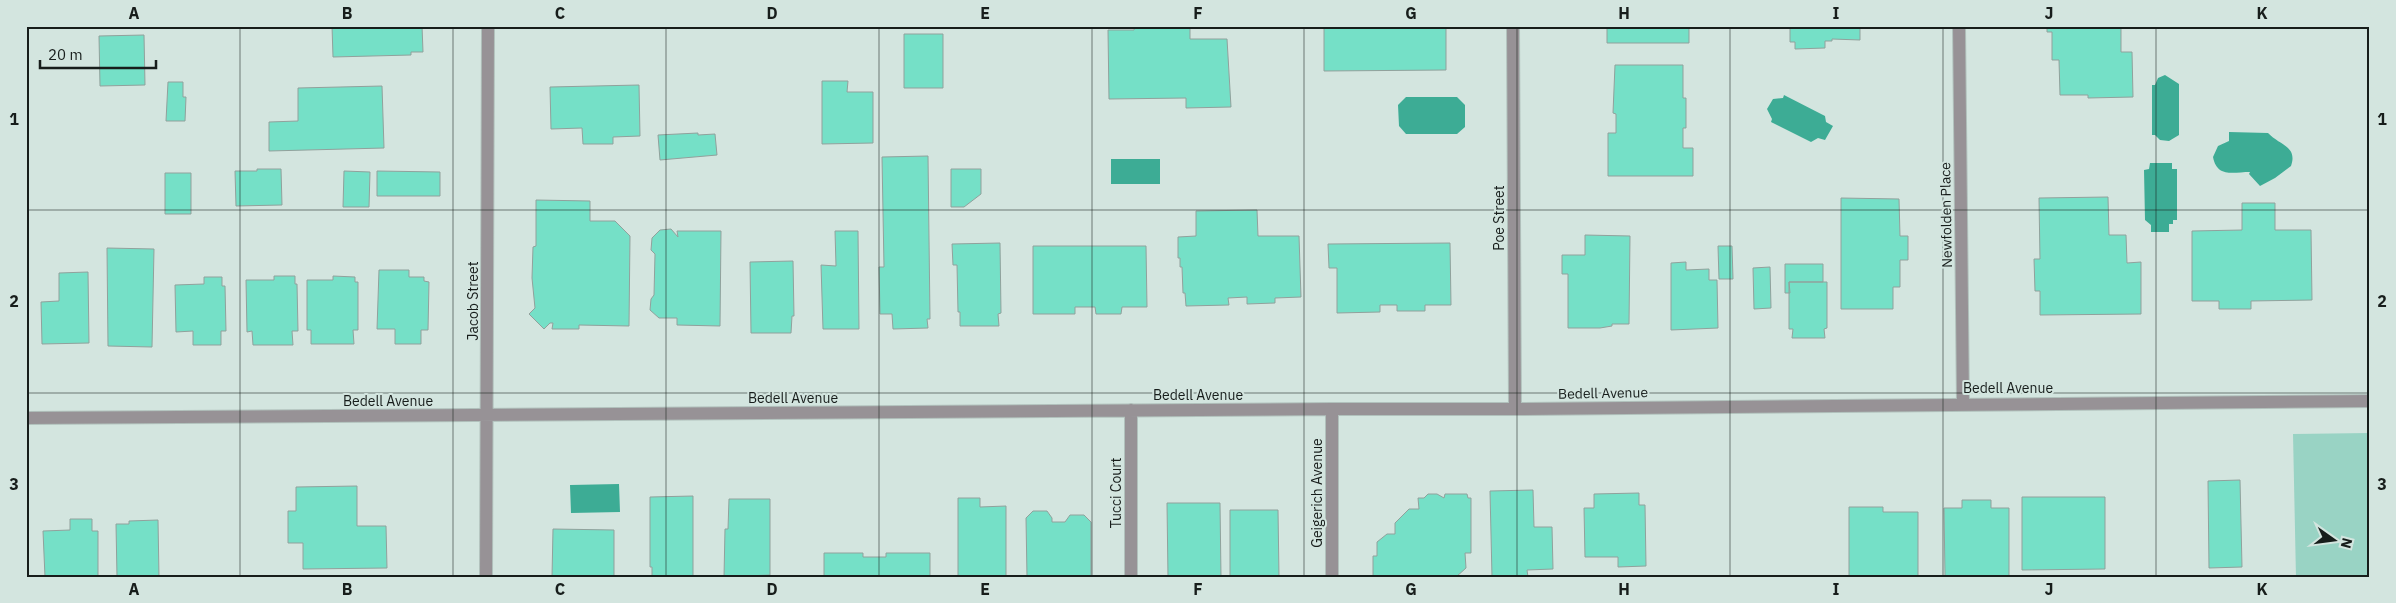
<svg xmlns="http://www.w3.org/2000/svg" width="2396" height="603" font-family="'IBM Plex Sans',sans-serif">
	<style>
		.green { fill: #99d3c4 }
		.water { fill: #3dac95 }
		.building { fill: #75e0c7; stroke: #91a19c }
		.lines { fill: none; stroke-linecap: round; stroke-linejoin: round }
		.street-casing { stroke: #b1c1bc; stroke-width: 14 }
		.street { stroke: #979296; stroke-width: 12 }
		.grid { fill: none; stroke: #171d1b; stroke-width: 1; stroke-opacity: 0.55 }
		.labels { text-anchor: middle; stroke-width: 4; stroke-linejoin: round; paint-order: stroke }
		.street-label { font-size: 14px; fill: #171d1b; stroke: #d3e5df }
		.neatline { fill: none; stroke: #171d1b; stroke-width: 2 }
		.grid-label { font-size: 16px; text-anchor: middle; font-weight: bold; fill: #171d1b }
	</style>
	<rect width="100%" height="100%" fill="#d3e5df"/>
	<path class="green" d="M2370,433V577H2296L2293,434Z"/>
	<path class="water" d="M2165,75L2179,84V135L2169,141L2160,140L2155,135H2152V85H2155L2158,78Z
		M1784,95L1825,116L1826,122L1833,126L1825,140L1818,138L1811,142L1771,122L1772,119L1767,109L1773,99L1783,98Z
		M1406,97H1457L1465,105V127L1457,134H1406L1399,126L1398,105Z
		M2229,132L2268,133C2279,145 2298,146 2291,166L2275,178L2260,186L2249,174L2250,172C2233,172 2217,178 2213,157L2218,146L2229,141Z
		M1111,159H1160V184H1111Z
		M2150,163H2172V169H2177V220H2173V224H2169V232H2151V225L2145,220L2144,170L2149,169Z
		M619,484L620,512L571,513L570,485Z"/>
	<path class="building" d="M332,26H422L423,52H411V55L333,57Z
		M1135,26L1190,28V39H1227L1231,107L1186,108V98L1109,99L1108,30H1134Z
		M1324,26H1446V70L1324,71Z
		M1607,26H1689V43H1607Z
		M1790,26H1860V40L1832,39V41H1825V48L1795,49V42H1790Z
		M2047,26H2121V52H2132L2133,97L2088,98V95H2060L2059,60H2052V32H2047Z
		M904,34H943V88H904Z
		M144,35L145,85L100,86L99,36Z
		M1615,65H1683V98H1686V128H1683V148H1693V176H1608V133H1616V114L1613,113Z
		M822,81H848L847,92H873V143L822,144Z
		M168,82H183V97H186L185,121H166Z
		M639,85L640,136L613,137V144H583L582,128L551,129L550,87Z
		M382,86L384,148L269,151V122L298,121V88Z
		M698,133V135L715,134L717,155L660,160L658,135Z
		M928,156L930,319H927L928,328L893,329L892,314H880L879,267H884L882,157Z
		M257,169H281L282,205L236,206L235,171H257Z
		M951,169H981V194L964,207H951Z
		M344,171L370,172L369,207H343Z
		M377,171L440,172V196H377Z
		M165,173H191V214H165Z
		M2108,197L2109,235H2126L2127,263L2141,262V314L2040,315V291H2035L2034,259H2040L2039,198Z
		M1841,198L1899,199L1900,236H1908V260H1900V287H1893V309H1841Z
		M536,200L590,201V221H615L630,236L629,326L579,325V329H552L553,323H550L544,329L529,314L535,308L532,278L533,247L536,246Z
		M2242,203H2275V230H2311L2312,300L2251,301V309H2219V301H2192V231L2242,230Z
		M1257,210L1258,236H1299L1301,297L1275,298V303L1247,304V297L1228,298L1229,305L1186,306L1185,293H1183L1182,267H1180V258H1178V237L1196,236V211Z
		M671,229L678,237L677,231H721L720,326L677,325V318H659L650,310L651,299L654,295L655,254L651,250L652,238L660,230Z
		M835,231H858L859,329H823L821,265L836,266Z
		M1585,235L1630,236L1629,324H1612V326L1600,328H1568V274H1562V255H1585Z
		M1000,243L1001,313L998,314L999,326H960V312H958L957,265H953L952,244Z
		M1450,243L1451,305H1425V311H1397V305H1380V312L1337,313V268H1329L1328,244Z
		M1033,246H1146L1147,307H1122L1121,314H1096L1095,307H1075V314H1033Z
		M1718,246H1732L1733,279H1719Z
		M107,248L154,249L152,347L108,346Z
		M793,261L794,316H792L791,333H751L750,262Z
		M1686,262V270L1709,269V280H1717L1718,328L1671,330V263Z
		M1785,264H1823V282H1789L1790,293H1785Z
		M1770,267L1771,308L1754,309L1753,268Z
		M379,270H409V277H424V281L429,282L428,330H421V344H395V329H377Z
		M88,272L89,343L42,344L41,302L59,301V273Z
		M274,276H295V284H297L298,331H292L293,345H253L252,331L247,332L246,280H274Z
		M333,276L355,277V282H358V330H353L354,344H311V330H307V280H333Z
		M204,277H222V286H225L226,331H221V345H193V331L176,332L175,285L204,284Z
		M1789,282H1827V328L1824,329L1825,338H1792L1793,329H1789Z
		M2240,480L2242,567L2209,568L2208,481Z
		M357,486V526H386L387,568L303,569V543H288V511H296V487Z
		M1533,490L1534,527H1552L1553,569L1527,570L1528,577H1492L1490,491Z
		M1639,493V505H1645L1646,566L1618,567V557H1585L1584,508H1594V494Z
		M1428,494H1437L1444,498L1445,494H1467L1468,498H1471V553H1465L1466,568L1456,577H1373V556H1377V542L1387,534H1395V523L1409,509H1419L1418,498H1424Z
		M693,496V577H652V567H650V497Z
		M2022,497H2105V569L2022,570Z
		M958,498H980V507L1006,506V577H958Z
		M729,499H770V575L724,577L725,529H728Z
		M1962,500H1991V508H2009V577H1945L1944,508H1962Z
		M1167,503H1220L1221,577H1168Z
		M1849,507H1883V512H1918V577H1849Z
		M1230,510H1278L1279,577H1230Z
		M1033,511H1047L1052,518V522H1065L1070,515H1084L1091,522V577H1027L1026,518Z
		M70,519H92V531H98V577H45L43,531L70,530Z
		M158,520L159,577H117L116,524H129V521Z
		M553,529L614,530V577H552Z
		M824,553H863V557H886V553H930V577H824Z"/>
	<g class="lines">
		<defs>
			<path id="street" d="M1513,26L1515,409
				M1959,26L1963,404
				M1332,409V577
				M26,418L1332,409H1515L2370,401
				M486,577L488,26
				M1131,577V410"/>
		</defs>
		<use href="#street" class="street-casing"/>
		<use href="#street" class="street"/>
	</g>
	<path class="grid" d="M240,26V577M453,26V577M666,26V577M879,26V577M1092,26V577M1304,26V577M1517,26V577M1730,26V577M1943,26V577M2156,26V577M26,210H2370M26,393H2370"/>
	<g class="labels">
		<g class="street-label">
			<text transform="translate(1946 215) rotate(-91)" y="5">Newfolden Place</text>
			<text transform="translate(1499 218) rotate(-90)" y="5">Poe Street</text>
			<text transform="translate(473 301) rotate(-90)" y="5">Jacob Street</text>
			<text x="2008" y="393">Bedell Avenue</text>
			<text transform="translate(1603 393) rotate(-1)" y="5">Bedell Avenue</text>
			<text x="1198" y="400">Bedell Avenue</text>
			<text x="793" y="403">Bedell Avenue</text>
			<text x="388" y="406">Bedell Avenue</text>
			<text transform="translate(1116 493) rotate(-90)" y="5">Tucci Court</text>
			<text transform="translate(1317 493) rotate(-90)" y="5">Geigerich Avenue</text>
		</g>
	</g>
	<rect width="2396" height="603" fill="none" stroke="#d3e5df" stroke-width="55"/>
	<g transform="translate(2334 540) rotate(104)" stroke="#d3e5df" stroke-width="4" paint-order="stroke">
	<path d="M0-4L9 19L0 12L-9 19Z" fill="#171d1b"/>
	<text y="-8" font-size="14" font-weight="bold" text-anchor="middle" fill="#171d1b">N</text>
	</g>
	<path d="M40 60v8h116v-8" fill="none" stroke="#171d1b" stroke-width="2.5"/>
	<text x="48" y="60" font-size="15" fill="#171d1b" stroke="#d3e5df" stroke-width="4" paint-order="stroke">20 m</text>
	<rect x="28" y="28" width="2340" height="548" class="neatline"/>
	<g class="grid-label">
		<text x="134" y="19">A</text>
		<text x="347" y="19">B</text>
		<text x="560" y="19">C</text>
		<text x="772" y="19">D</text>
		<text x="985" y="19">E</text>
		<text x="1198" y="19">F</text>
		<text x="1411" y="19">G</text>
		<text x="1624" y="19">H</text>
		<text x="1836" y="19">I</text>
		<text x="2049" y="19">J</text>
		<text x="2262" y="19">K</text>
		<text x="14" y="125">1</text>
		<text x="2382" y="125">1</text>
		<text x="14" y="307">2</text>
		<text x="2382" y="307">2</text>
		<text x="14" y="490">3</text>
		<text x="2382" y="490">3</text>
		<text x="134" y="595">A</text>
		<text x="347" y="595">B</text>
		<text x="560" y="595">C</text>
		<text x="772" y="595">D</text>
		<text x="985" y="595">E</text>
		<text x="1198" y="595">F</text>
		<text x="1411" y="595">G</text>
		<text x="1624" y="595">H</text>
		<text x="1836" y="595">I</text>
		<text x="2049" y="595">J</text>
		<text x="2262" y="595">K</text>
	</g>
</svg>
